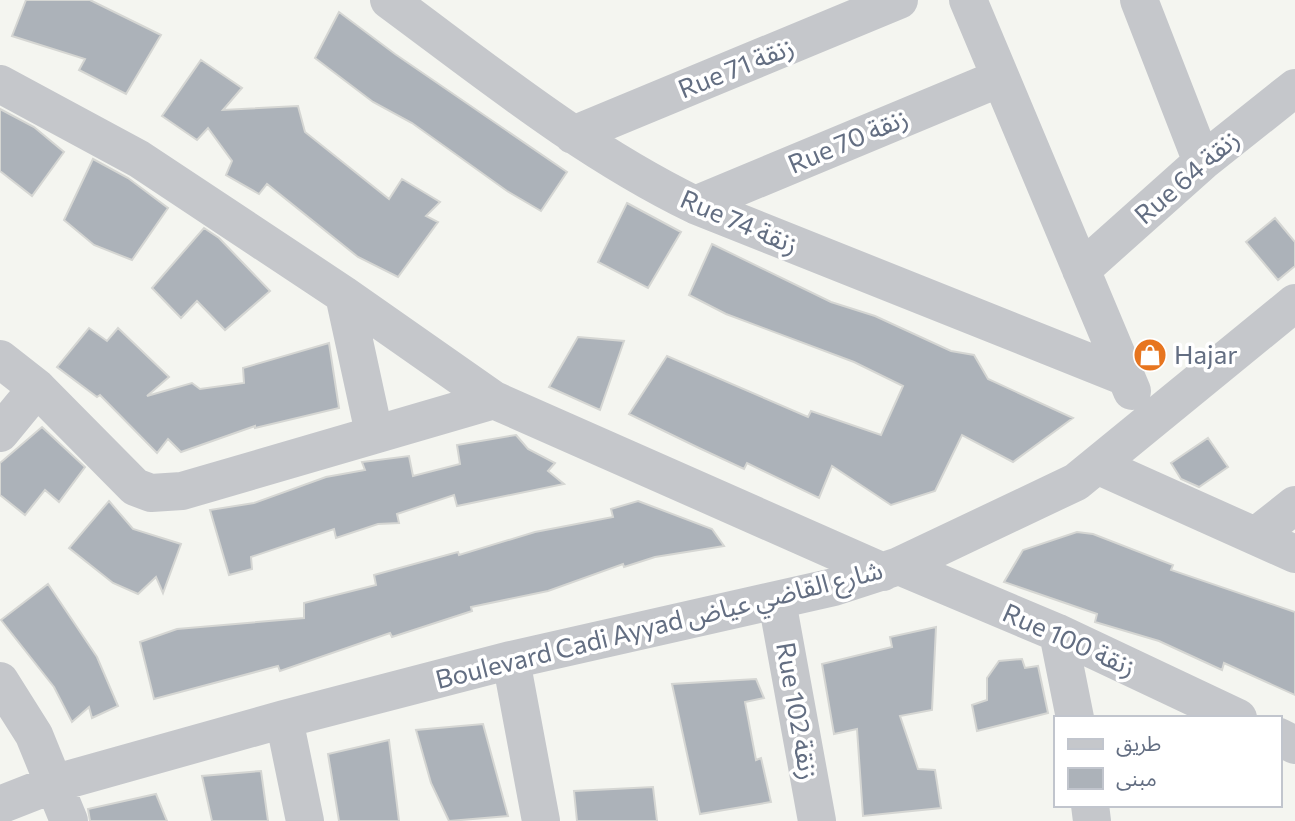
<svg xmlns="http://www.w3.org/2000/svg" width="1295" height="821" font-family="Commissioner,'Noto Sans Arabic',sans-serif">
	<style>
		.building { fill: #acb2b9; stroke: #d5d6d3; stroke-width: 2 }
		.lines { fill: none; stroke-linecap: round; stroke-linejoin: round }
		.minor { stroke: #c5c7cb; stroke-width: 38 }
		.labels { text-anchor: middle; stroke-width: 7; stroke-linejoin: round; paint-order: stroke }
		.street-label { font-size: 26px; fill: #636e82; stroke: #fff }
		.poi-label { font-size: 26px; fill: #636e82; stroke: #fff; text-anchor: start }
	</style>
	<rect width="100%" height="100%" fill="#f4f5f0"/>
	<path class="building" d="M26,0H90L161,35L126,94L79,70L85,59L12,36Z
		M339,12L395,54L567,172L541,211L507,191L412,123L373,102L315,58Z
		M201,60L242,88L223,110L298,106L305,132L389,199L402,179L440,202L426,216L438,222L398,277L358,257L267,184L259,194L226,175L232,161L208,128L197,140L162,116Z
		M0,109L34,127L64,152L32,196L0,171Z
		M93,159L128,178L168,208L132,260L94,245L64,220Z
		M627,203L681,232L648,288L598,262Z
		M1275,218L1295,242V266L1278,280L1246,242Z
		M204,228L219,238L270,291L225,330L197,301L181,318L152,288Z
		M712,244L831,302L875,316L951,351L974,355L988,379L1073,418L1013,462L962,435L935,491L891,505L832,466L819,498L747,463L744,469L699,448L629,414L667,356L808,417L811,411L881,435L903,386L854,362L726,314L689,295Z
		M89,328L107,341L118,328L169,377L147,396L192,383L200,389L244,383L243,368L329,343L339,408L255,428V426L181,452L168,439L157,453L100,395L97,397L57,367Z
		M578,337L624,341L600,410L549,387Z
		M42,427L85,467L59,502L45,490L25,515L0,495V463Z
		M516,435L528,449L555,463L548,471L564,484L457,506L454,495L397,514L399,523L378,524L336,538L334,529L251,557L252,569L229,575L210,510L254,503L326,477L365,470L362,462L409,456L413,476L460,464L457,445Z
		M1208,438L1228,467L1199,487L1181,479L1171,463Z
		M109,501L133,529L181,544L163,593L156,577L138,594L113,583L69,548Z
		M638,501L712,529L724,546L655,557L624,567L623,564L548,591L471,607L472,611L392,637L390,633L280,671L278,666L154,699L140,642L177,629L304,618V603L376,585L374,575L458,552L459,555L535,532L613,517L611,509Z
		M1077,532L1093,534L1173,565L1171,570L1295,612V695L1224,663L1222,670L1159,641L1095,622L1097,614L1004,582L1023,550Z
		M48,584L97,657L118,706L92,718L89,707L72,722L54,687L1,620Z
		M936,627L932,710L900,716L918,769L935,770L941,808L863,816L857,729L834,734L822,664L892,647L890,637Z
		M1022,659L1025,668L1038,666L1048,713L977,731L972,705L987,700V678L999,661Z
		M756,679L764,698L745,702L756,760L761,758L771,802L700,814L672,684Z
		M483,724L508,816L449,821L431,783L416,730Z
		M389,740L399,821H339L328,754Z
		M261,771L268,821H212L202,776Z
		M653,787L657,821H577L574,791Z
		M156,794L167,821H90L88,809Z"/>
	<g class="lines">
		<path class="minor" d="M389,0C488,73 584,151 695,205L1126,377
			M968,0L1132,391
			M1139,0L1202,162
			M0,84L139,159L344,295L494,400L883,572
			M573,135L899,0
			M695,205L1000,78
			M1081,270L1202,162L1295,88
			M344,295L374,433
			M0,359L37,388L135,487L151,493L182,491L494,400
			M0,433L37,388
			M1099,466L1295,554
			M1257,535L1295,505
			M899,566L1058,633L1238,718
			M777,601L817,821
			M1058,633L1075,718
			M511,660L541,821
			M0,681L34,735L69,821
			M284,719L305,821
			M1279,737L1295,745
			M0,805L56,783L284,719L511,660L834,587L899,566L1076,482L1295,303
			M1090,805L1092,821"/>
	</g>
	<defs>
		<symbol id="shop-disc" viewBox="-11 -11 22 22"><circle r="9.5" fill="#e7751f" stroke="#fff"/><path d="M-5-2.5h2.3a2.7 3.5 0 0 1 5.4 0H5L5.5 6h-11ZM-1.5-2.5h3a1.5 2.3 0 0 0-3 0Z" fill="#fff"/></symbol>
	</defs>
	<g fill-rule="evenodd">
		<use href="#shop-disc" x="1131" y="336" width="38" height="38"/>
	</g>
	<g class="labels">
		<g class="street-label">
			<text transform="translate(736 68) rotate(-22)" y="9">Rue 71 زنقة</text>
			<text transform="translate(848 141) rotate(-23)" y="9">Rue 70 زنقة</text>
			<text transform="translate(1187 177) rotate(-41)" y="9">Rue 64 زنقة</text>
			<text transform="translate(739 222) rotate(23)" y="9">Rue 74 زنقة</text>
			<text transform="translate(659 625) rotate(-14)" y="9">Boulevard Cadi Ayyad شارع القاضي عياض</text>
			<text transform="translate(1069 640) rotate(24)" y="9">Rue 100 زنقة</text>
			<text transform="translate(797 711) rotate(80)" y="9">Rue 102 زنقة</text>
		</g>
		<g class="poi-label">
			<text x="1174" y="364">Hajar</text>
		</g>
	</g>
	<rect x="1054" y="716" width="228" height="91" fill="#ffffff" stroke="#c1c5cd" stroke-width="2"/>
	<rect x="1068" y="739" width="35" height="10" fill="#c5c7cb" stroke="#c1c5cd" stroke-width="2"/>
	<text x="1116" y="751" font-size="21" fill="#636e82">طريق</text>
	<rect x="1068" y="768" width="35" height="21" fill="#acb2b9" stroke="#c1c5cd" stroke-width="2"/>
	<text x="1116" y="786" font-size="21" fill="#636e82">مبنى</text>
</svg>
